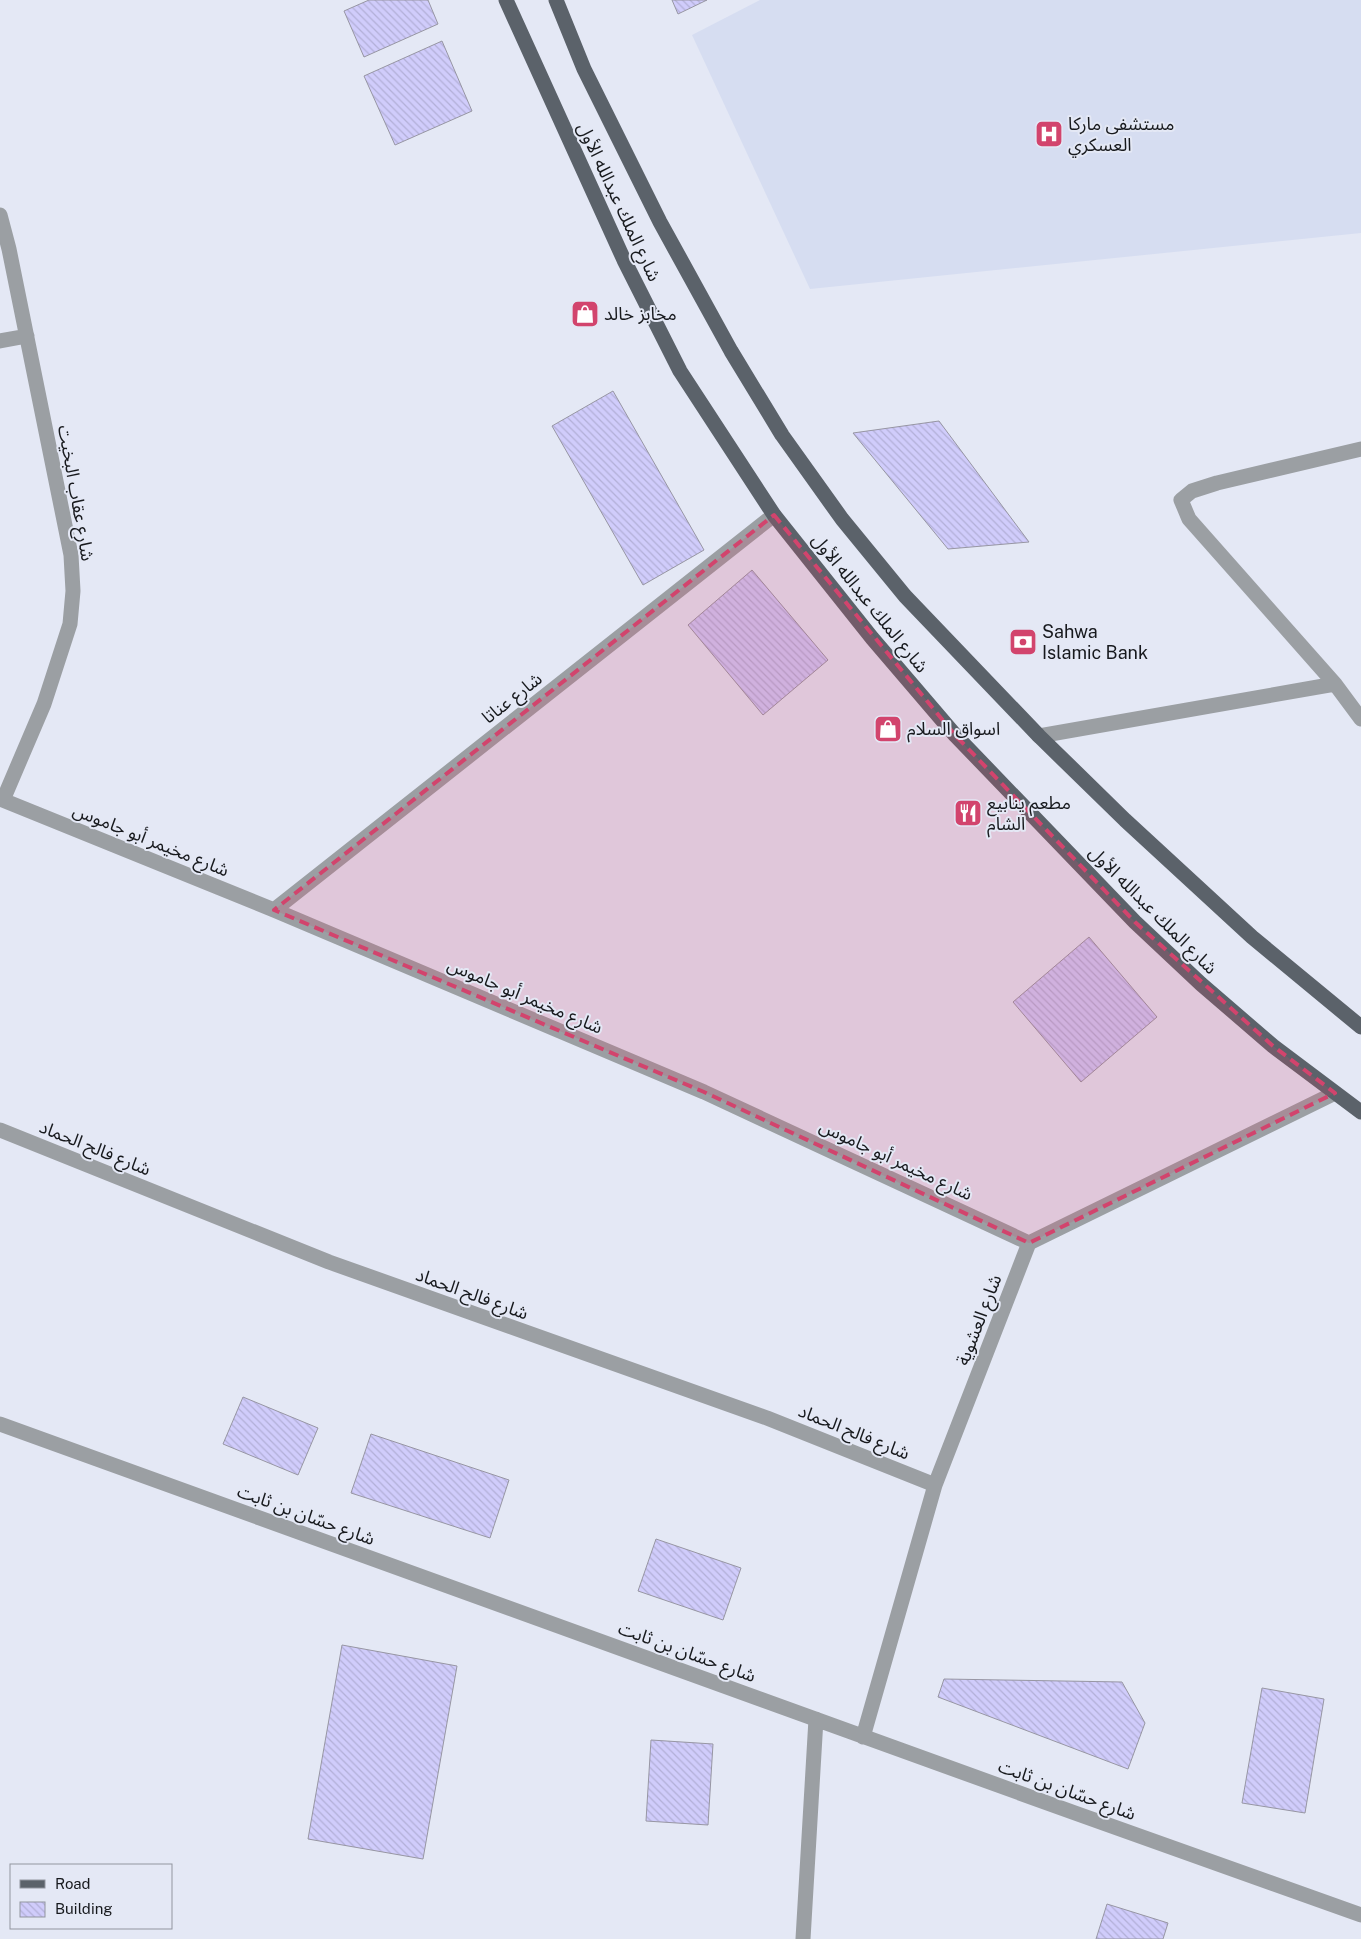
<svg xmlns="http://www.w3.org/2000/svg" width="1361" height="1939" font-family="'Public Sans','Noto Sans Arabic',sans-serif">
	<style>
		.built { fill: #d6ddf1 }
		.building { fill: url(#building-back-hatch); stroke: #9796a3 }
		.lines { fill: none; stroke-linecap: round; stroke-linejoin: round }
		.minor { stroke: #9b9fa3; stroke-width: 15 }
		.major { stroke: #5b626a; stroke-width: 15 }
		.marked { fill: #d2446d; fill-opacity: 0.2; stroke: #d2446d; stroke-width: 4; stroke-dasharray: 10 6; stroke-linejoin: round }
		.labels { text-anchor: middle; stroke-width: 4; stroke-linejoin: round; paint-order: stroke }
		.poi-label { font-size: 18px; fill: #17191d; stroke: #e4e8f5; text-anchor: start }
		.street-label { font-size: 18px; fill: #17191d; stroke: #e4e8f5 }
	</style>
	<defs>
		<pattern id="building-back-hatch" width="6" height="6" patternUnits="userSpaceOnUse" patternTransform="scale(1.25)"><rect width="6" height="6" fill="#d0ccfb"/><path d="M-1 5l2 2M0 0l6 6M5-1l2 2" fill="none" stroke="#b2afd7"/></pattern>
	</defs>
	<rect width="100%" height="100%" fill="#e4e8f5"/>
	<path class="built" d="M760,0H1361V233L810,289L692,35Z"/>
	<path class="building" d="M369,0H428L438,24L364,57L344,11Z
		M672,0H707L678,14Z
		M442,41L472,111L395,145L364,76Z
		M613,391L704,550L643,585L552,426Z
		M939,421L1029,542L948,549L853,433Z
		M752,570L828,660L763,715L688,625Z
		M1089,937L1157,1017L1081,1082L1013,1002Z
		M243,1397L318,1428L298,1475L223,1444Z
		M371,1434L509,1480L490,1538L351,1493Z
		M656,1539L741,1568L723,1620L638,1591Z
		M342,1645L457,1666L423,1859L308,1839Z
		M944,1679L1122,1682L1145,1723L1128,1769L938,1697Z
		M1262,1688L1324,1699L1305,1813L1242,1803Z
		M651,1740L713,1744L708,1825L646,1821Z
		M1107,1904L1168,1923L1163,1939H1096Z"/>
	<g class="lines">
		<path class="minor" d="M0,215L9,249L71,555L73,591L70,624L44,704L3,800
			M0,341L27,336
			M1361,449L1217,483L1192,491L1181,500L1189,519L1335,684L1361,719
			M1039,736L1335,684
			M0,799L274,910L704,1092L1029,1243
			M274,910L774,515
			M0,1130L329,1262L767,1418L935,1485
			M0,1424L1075,1813L1361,1915
			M863,1737L935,1485L1029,1243L1335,1093
			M803,1939L816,1719"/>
		<path class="major" d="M506,0L624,260L680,371L774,515L872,638L955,735L1135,922L1201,984L1273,1046L1361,1112
			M556,0L584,69L660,222L731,351L782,435L842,519L905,596L1039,736L1125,820L1252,937L1361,1027"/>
	</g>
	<path class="marked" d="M774,515L955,735L1135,922L1273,1046L1335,1093L1029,1243L704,1092L274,910Z"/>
	<defs>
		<symbol id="hospital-square" viewBox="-11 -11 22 22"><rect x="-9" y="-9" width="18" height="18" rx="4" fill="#d2446d" stroke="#e4e8f5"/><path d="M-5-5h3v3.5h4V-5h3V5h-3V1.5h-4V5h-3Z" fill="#fff"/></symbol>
		<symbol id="shop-square" viewBox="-11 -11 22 22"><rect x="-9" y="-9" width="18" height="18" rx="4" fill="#d2446d" stroke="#e4e8f5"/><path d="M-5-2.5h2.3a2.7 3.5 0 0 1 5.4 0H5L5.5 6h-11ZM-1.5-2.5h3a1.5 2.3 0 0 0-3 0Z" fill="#fff"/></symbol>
		<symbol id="bank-square" viewBox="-11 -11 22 22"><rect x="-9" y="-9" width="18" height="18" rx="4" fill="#d2446d" stroke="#e4e8f5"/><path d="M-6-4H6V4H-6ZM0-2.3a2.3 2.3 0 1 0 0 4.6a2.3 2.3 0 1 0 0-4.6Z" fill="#fff"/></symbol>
		<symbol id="restaurant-square" viewBox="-11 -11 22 22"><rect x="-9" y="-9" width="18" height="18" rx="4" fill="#d2446d" stroke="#e4e8f5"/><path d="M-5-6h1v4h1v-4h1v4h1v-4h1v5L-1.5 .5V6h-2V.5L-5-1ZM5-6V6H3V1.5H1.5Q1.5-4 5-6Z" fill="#fff"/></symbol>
	</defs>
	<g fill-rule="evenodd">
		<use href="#hospital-square" x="1033" y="118" width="32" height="32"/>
		<use href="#shop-square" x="569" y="298" width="32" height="32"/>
		<use href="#bank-square" x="1007" y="626" width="32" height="32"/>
		<use href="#shop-square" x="872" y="713" width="32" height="32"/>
		<use href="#restaurant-square" x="952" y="797" width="32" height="32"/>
	</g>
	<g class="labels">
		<g class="poi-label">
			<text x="1068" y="130">مستشفى ماركا<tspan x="1068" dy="21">العسكري</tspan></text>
			<text x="604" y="320">مخابز خالد</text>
			<text x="1042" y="638">Sahwa<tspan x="1042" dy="21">Islamic Bank</tspan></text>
			<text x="907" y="735">اسواق السلام</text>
			<text x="987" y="809">مطعم ينابيع<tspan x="987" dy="21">الشام</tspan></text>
		</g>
		<g class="street-label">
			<text transform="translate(619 202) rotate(65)" y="6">شارع الملك عبدالله الأول</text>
			<text transform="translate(76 493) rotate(80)" y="6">شارع عقاب البخيت</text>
			<text transform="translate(870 603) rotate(51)" y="6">شارع الملك عبدالله الأول</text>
			<text transform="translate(512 698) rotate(-38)" y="6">شارع عناتا</text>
			<text transform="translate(151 840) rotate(22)" y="6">شارع مخيمر أبو جاموس</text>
			<text transform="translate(1153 910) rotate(45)" y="6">شارع الملك عبدالله الأول</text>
			<text transform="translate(525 996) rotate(23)" y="6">شارع مخيمر أبو جاموس</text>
			<text transform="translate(95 1148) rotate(22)" y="6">شارع فالح الحماد</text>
			<text transform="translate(896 1160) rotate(25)" y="6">شارع مخيمر أبو جاموس</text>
			<text transform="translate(472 1294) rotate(20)" y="6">شارع فالح الحماد</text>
			<text transform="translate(979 1320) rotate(-69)" y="6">شارع العشوية</text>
			<text transform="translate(854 1432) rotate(22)" y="6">شارع فالح الحماد</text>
			<text transform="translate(306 1515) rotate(20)" y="6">شارع حسّان بن ثابت</text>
			<text transform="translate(687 1652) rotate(20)" y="6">شارع حسّان بن ثابت</text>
			<text transform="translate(1067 1790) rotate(20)" y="6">شارع حسّان بن ثابت</text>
		</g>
	</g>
	<rect x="10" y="1864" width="162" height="65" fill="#e4e8f5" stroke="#92959f"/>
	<rect x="20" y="1880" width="25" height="8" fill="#5b626a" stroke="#92959f"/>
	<text x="55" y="1889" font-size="15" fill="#17191d">Road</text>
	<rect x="20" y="1902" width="25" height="15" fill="url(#building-back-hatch)" stroke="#92959f"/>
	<text x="55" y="1914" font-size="15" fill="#17191d">Building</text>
</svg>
